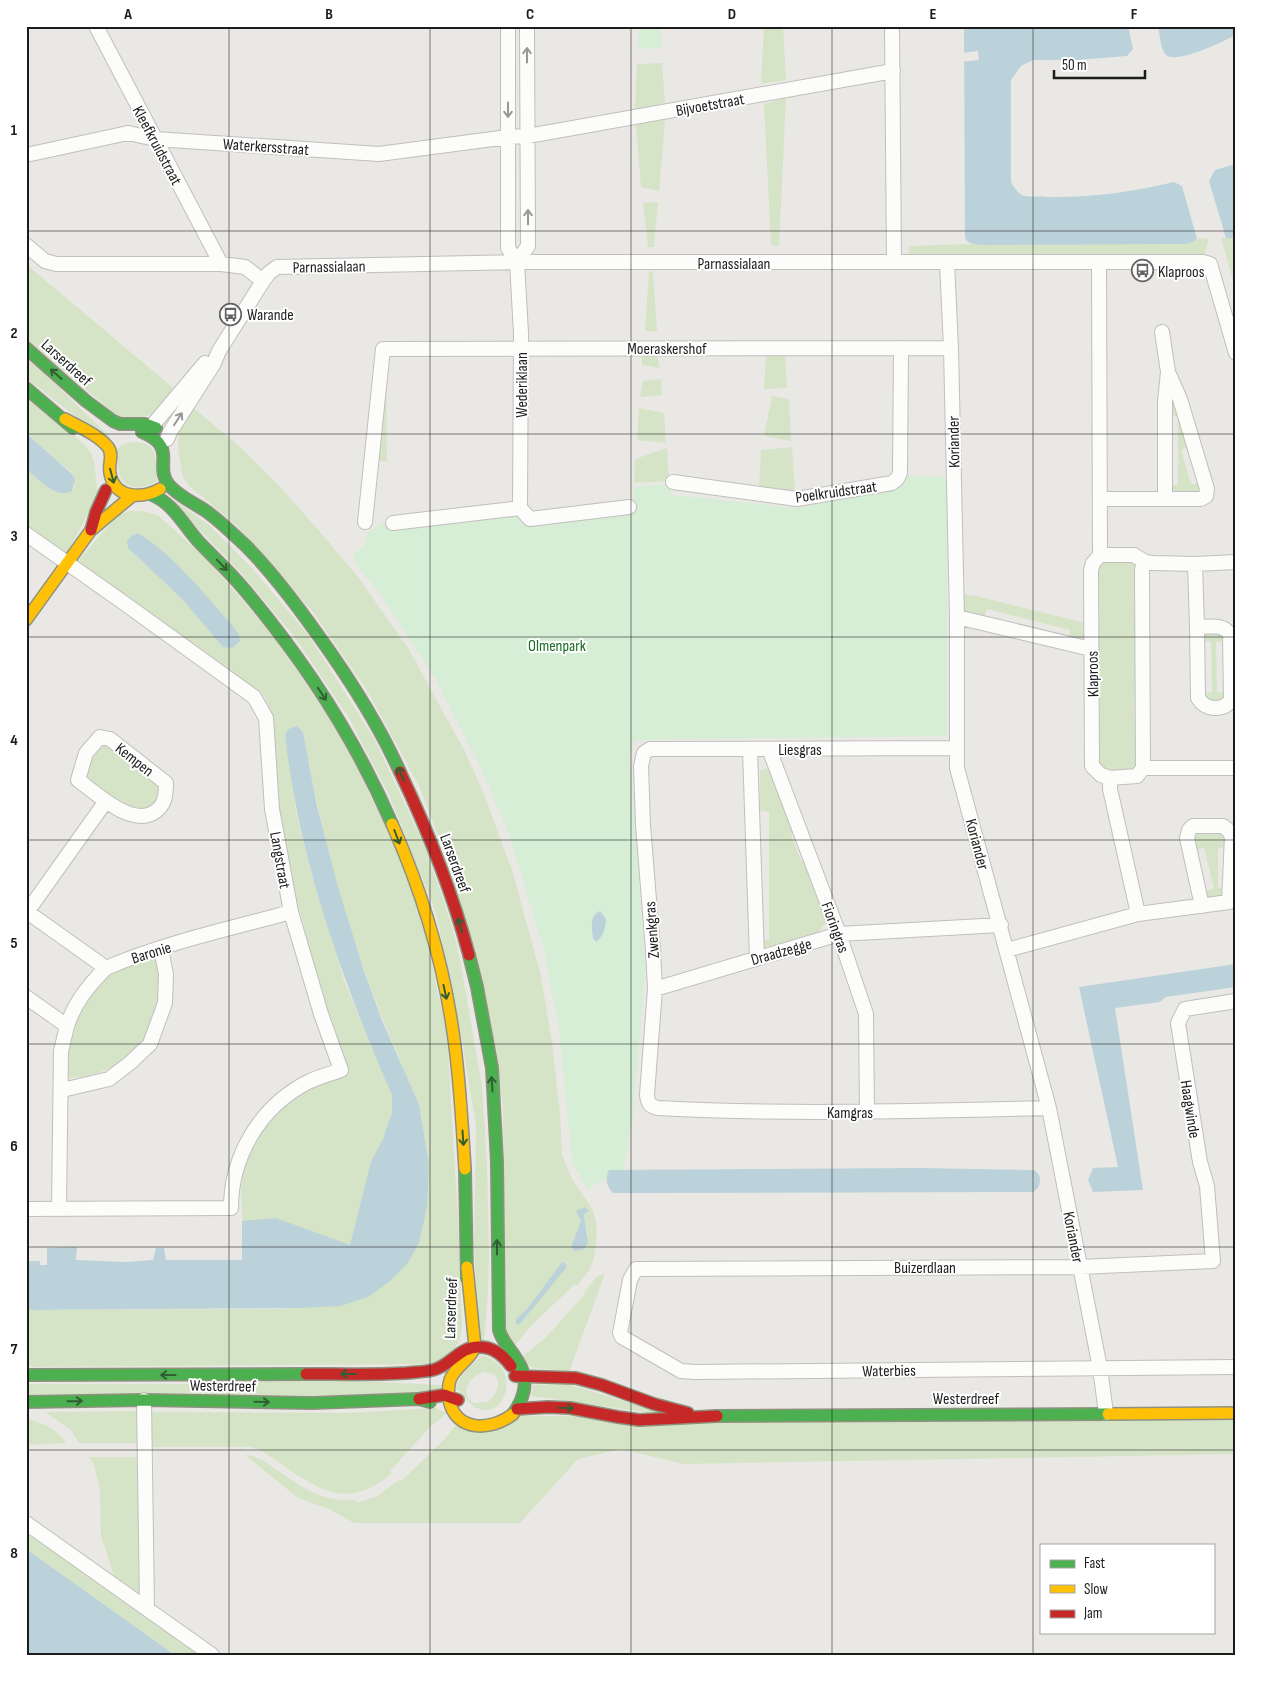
<svg xmlns="http://www.w3.org/2000/svg" width="1262" height="1681" font-family="'Sofia Sans Condensed',sans-serif">
	<style>
		.grass { fill: #d5e4c6; fill-rule: evenodd }
		.park { fill: #d5eed5 }
		.water { fill: #bbd2da }
		.pier { fill: #eae8e4 }
		.lines { fill: none; stroke-linecap: round; stroke-linejoin: round }
		.street-casing { stroke: #c0bfbd; stroke-width: 16 }
		.fast-casing { stroke: #8f917f; stroke-width: 14 }
		.slow-casing { stroke: #8f917f; stroke-width: 14 }
		.jam-casing { stroke: #8f917f; stroke-width: 14 }
		.street { stroke: #fcfcfb; stroke-width: 14 }
		.fast { stroke: #4caf50; stroke-width: 11 }
		.slow { stroke: #ffc107; stroke-width: 11 }
		.jam { stroke: #c62828; stroke-width: 11 }
		.oneway { stroke: #979797 }
		.oneway2 { stroke: #325e33 }
		.grid { fill: none; stroke: #1c1c1c; stroke-width: 1; stroke-opacity: 0.55 }
		.labels { text-anchor: middle; stroke-width: 4; stroke-linejoin: round; paint-order: stroke }
		.street-label { font-size: 16px; fill: #1c1c1c; stroke: #fff }
		.poi-label { font-size: 16px; fill: #1c1c1c; stroke: #fff; text-anchor: start }
		.park-label { font-size: 16px; fill: #176c23; stroke: #fff }
		.neatline { fill: none; stroke: #1c1c1c; stroke-width: 2 }
		.grid-label { font-size: 16px; text-anchor: middle; font-weight: bold; fill: #1c1c1c }
	</style>
	<rect width="100%" height="100%" fill="#eae8e4"/>
	<path class="grass" d="M764,26H783L786,80L761,84Z
		M662,63L665,103L635,109L637,64Z
		M786,98L779,246L771,245L764,104Z
		M665,120L659,191L641,187L636,125Z
		M658,202L654,247H648L643,203Z
		M1209,238L1204,256L909,257V246L970,244H1186L1193,242L1197,239Z
		M1221,238H1236V291Z
		M26,264L178,392C154,415 154,417 121,419L26,339Z
		M649,271L653,272L657,331H645Z
		M766,354H785L787,388L764,389Z
		M642,355L657,356L660,368L642,365Z
		M26,359L46,375L110,437L106,440L26,378Z
		M386,372L387,461H376Z
		M661,379L662,395L640,397L643,381Z
		M26,396L84,444L91,453L94,462L98,495L66,555L26,527V469L51,488L67,493L72,491L75,485L72,473L26,433Z
		M772,396L789,399L791,441L764,436Z
		M1173,398L1189,447L1181,450L1191,484L1200,483V488L1197,492L1175,493L1171,490L1170,485H1178V416L1169,415V401Z
		M191,406L238,445L280,487L321,533L358,577L408,648L464,750L482,789L512,870L541,976L552,1041L560,1114L562,1155L572,1179L593,1210L596,1223L597,1236L594,1258L590,1269L577,1286L575,1284L532,1325L514,1346L506,1333L503,1105L451,868L419,786L368,692L313,612L235,524L189,486L182,475L178,448L179,428ZM587,1208L589,1211L584,1215L588,1237L573,1241C578,1230 582,1219 587,1208Z
		M639,408L664,413L666,443L637,440Z
		M133,442C160,441 155,461 157,481C146,489 128,491 121,478C117,471 118,457 117,449L124,444Z
		M792,447L795,492L759,487L761,450Z
		M667,448L669,481L634,483L635,459Z
		M165,494L209,525L252,568L309,636L375,740L425,847L451,923L460,959L482,1087L487,1165L489,1252L488,1291L484,1341L479,1340L474,1248L476,1127L462,1040L436,913L389,795L349,718L294,636L241,573Z
		M130,511H141L158,515L209,562L272,634L342,737L397,850L424,927L447,1035L459,1237L460,1282L462,1327L460,1339L454,1351L435,1364L26,1367V1310L282,1309L296,1307L243,1232L241,1189L246,1157L268,1118L311,1085L349,1074L328,1021L314,973L303,922L292,886L277,797L270,709L264,696L210,655L77,562L118,515ZM138,533L182,599L128,548L127,545ZM297,726L303,732C323,846 354,958 402,1064L383,1073L345,983L310,868L296,811L285,735L288,729Z
		M1129,560C1139,565 1137,571 1138,581L1134,582V621L1138,622L1139,700H1134L1135,739L1139,740L1136,769L1109,773L1099,768L1096,718H1100V679L1096,678V567L1101,561Z
		M962,594L976,596L1085,623L1084,637L1080,640L1068,639L1070,630L987,609L984,618L965,612L962,608Z
		M1210,631L1221,633L1226,641L1216,642L1217,692L1226,693L1225,698L1218,702H1209L1203,693L1212,692L1211,641H1202L1204,636Z
		M105,742L162,788C155,807 152,807 133,812L79,777Z
		M770,768L794,832L791,834L801,861L806,860L828,924L822,926L820,930V932L768,948L763,947L759,940H769V812L760,811V770Z
		M1207,830L1224,833L1227,839V847L1218,848V888H1227L1226,898L1208,901L1205,891L1214,888L1204,848L1195,850L1193,836L1198,831Z
		M162,957C160,980 157,1019 145,1039C136,1053 118,1066 103,1071C91,1076 78,1077 65,1079L69,1025L101,978L125,964Z
		M605,1274L569,1372L530,1367L522,1357L546,1337L585,1294L584,1293L597,1276Z
		M481,1356C522,1362 508,1419 479,1409C470,1406 464,1395 456,1389L461,1375ZM484,1372C505,1373 500,1393 487,1402L473,1403L467,1397C464,1384 473,1376 484,1372Z
		M270,1380L354,1381L441,1385L442,1391L378,1395L26,1397V1384H250Z
		M568,1384L672,1416L531,1396L533,1385Z
		M435,1408L447,1413L430,1427L390,1471L392,1473C340,1519 306,1478 260,1450L251,1447H148L149,1412L347,1413Z
		M138,1411V1443H79L70,1429L45,1412Z
		M521,1416L1236,1418V1454L684,1464L621,1449L578,1459L520,1523H354L329,1509L298,1498L245,1455C259,1456 268,1464 280,1472C306,1490 323,1502 356,1500L357,1503L378,1496L399,1480L401,1481L444,1440L455,1426Z
		M26,1418C44,1424 56,1428 66,1443L26,1445Z
		M89,1457H138L139,1597L116,1581L101,1536L100,1491L94,1464Z
		M26,1528L205,1655H175L26,1549Z"/>
	<path class="park" d="M639,26H660L662,48L638,49Z
		M904,476L946,477L947,519V736L635,740L630,752L645,970L633,1116L622,1181L602,1180L588,1190L572,1162L559,1030L544,950L509,835L480,766L435,678L379,592L357,566L352,556L364,545L368,532L387,521L514,515L523,525L632,513L634,487L669,484L672,495L797,508L893,488C900,485 904,484 904,476Z"/>
	<path class="water" d="M964,26H1128L1133,49L1127,56L1077,60H1033L1021,66L1011,80V182C1014,187 1018,194 1024,196C1031,197 1040,196 1047,197C1090,198 1133,192 1174,182L1182,186L1197,239L1193,242L1186,244L983,245C976,244 969,245 965,238Z
		M1158,26H1236V35C1224,41 1174,66 1165,54C1160,47 1160,34 1158,26Z
		M1236,164V238H1226L1209,181L1215,170Z
		M26,433L72,474L75,480L72,491C56,500 38,478 26,469Z
		M138,533C174,555 204,594 232,625L239,635L240,641L232,648L223,647L182,599L128,548L127,541L131,536Z
		M297,726L303,732L317,806L338,887L364,971L382,1020L419,1105L429,1165L427,1207L419,1243L408,1263L390,1281L368,1297L340,1306L301,1308L26,1310V1261H40V1265H47V1248L77,1247L76,1260L126,1262L153,1260L156,1248H164L166,1260H242V1221L276,1218L350,1245L371,1162L383,1139L392,1113V1095C342,980 299,860 285,735L288,729Z
		M600,911L606,919C606,927 603,937 596,942L593,938C592,928 589,916 600,911Z
		M1236,964V987L1166,997L1160,1002L1115,1008L1143,1190L1093,1192L1088,1180L1093,1168L1118,1167L1079,987Z
		M919,1168L1034,1170C1041,1174 1041,1181 1038,1188L1033,1192L613,1193C606,1186 605,1179 609,1170Z
		M585,1207L589,1211L584,1215L588,1243L584,1249L575,1251L571,1247L581,1221L576,1211Z
		M562,1262L566,1264V1268L519,1325L516,1323V1319L528,1308Z
		M26,1549L175,1655H26Z"/>
	<path class="pier" d="M978,51L979,60L961,62V53Z"/>
	<g class="lines">
		<defs>
			<path id="street" d="M96,26L221,264
				M508,26V248L517,262L521,333L520,508
				M892,26L894,262
				M26,155L128,133L155,139L379,154L508,137L528,136L893,71
				M26,245L45,261L56,264H221L245,267L263,281
				M517,262L528,246L527,26
				M1099,262L1100,555L1093,563L1091,570L1092,766L1101,775L1110,778V789L1138,914
				M947,263L951,348L957,617V768L1049,1108L1100,1368L1106,1413
				M1162,332L1168,372
				M152,426L205,363
				M167,439L170,432L213,365L219,351L263,281L269,273L277,267L517,262H1203L1210,264L1236,353
				M673,482L797,499L892,483L897,479L900,473L901,348
				M1100,499H1201L1206,496L1207,489L1180,399L1168,372L1165,401V499
				M365,522L383,349L951,348
				M393,523L520,508L530,519L629,507
				M26,534L124,603L254,697L266,718L272,809L291,912L321,1014L341,1070C330,1074 318,1077 308,1082C261,1106 231,1155 231,1208L26,1209
				M1100,555H1134L1145,562L1153,563L1195,564L1236,562
				M1195,564L1197,627C1209,627 1224,623 1230,635L1231,700C1223,712 1205,710 1198,698L1197,627
				M957,617L1091,649
				M100,737L110,739L166,783C166,796 165,806 153,813C130,826 96,793 78,780L86,753Z
				M957,748L650,749L644,753L641,766L643,825L653,950L655,989L647,1095C648,1104 650,1106 658,1108C788,1115 919,1111 1049,1108
				M769,749L839,934L866,1014L867,1112
				M750,750L757,958
				M1143,768H1236
				M1110,778L1137,776L1143,768L1142,569L1145,562
				M26,911L106,968C164,943 229,929 291,912
				M27,912L106,801
				M1007,950L1138,914L1229,902L1232,836L1228,830L1223,826H1193L1189,830L1187,838L1202,906
				M655,989L839,934L1001,925
				M26,997L67,1026L61,1051L59,1209
				M1236,1001L1185,1009L1178,1023L1200,1162L1207,1186L1213,1261L1080,1267L636,1269L630,1280L620,1333L622,1337L681,1371L696,1372L1236,1367
				M67,1026C75,1002 88,986 106,968
				M62,1090L109,1079L130,1063L150,1044L165,1003L166,974L161,949
				M144,1400L147,1608
				M26,1523L212,1655"/>
			<path id="fast" d="M26,348L86,401L113,421L120,424H145L156,428
				M26,388L73,428
				M142,432C179,447 153,466 169,485C178,496 194,503 206,511C220,521 233,534 246,546C273,573 296,604 318,635C349,678 378,723 400,772
				M150,494C172,502 183,524 198,541C213,557 229,571 243,588C303,659 355,738 392,824
				M469,955L477,987L492,1068L497,1162L499,1330C502,1342 511,1349 517,1360C530,1379 525,1397 513,1414
				M465,1169L467,1278
				M26,1375L306,1374
				M26,1402L144,1400L312,1403L419,1399L430,1402
				M717,1416L1108,1414"/>
			<path id="slow" d="M65,419C79,427 97,434 108,447C114,455 108,464 110,473C114,499 142,499 160,489
				M26,620L91,530L132,496
				M392,824C421,889 443,962 453,1032C460,1078 462,1124 465,1169
				M467,1267L475,1347C470,1361 455,1366 450,1380C448,1387 448,1393 449,1399C455,1433 492,1431 513,1414
				M1108,1414L1236,1413"/>
			<path id="jam" d="M91,530L96,512L106,490
				M400,772C428,831 452,891 469,955
				M306,1374C339,1374 373,1375 406,1373C415,1372 424,1372 433,1370C451,1366 459,1346 480,1347C493,1347 503,1355 511,1366
				M515,1376L576,1378L602,1385L654,1404L688,1413
				M419,1399L444,1395L458,1400
				M517,1409L548,1407L570,1408L618,1417L639,1420L717,1416"/>
		</defs>
		<use href="#street" class="street-casing"/>
		<use href="#fast" class="fast-casing"/>
		<use href="#slow" class="slow-casing"/>
		<use href="#jam" class="jam-casing"/>
		<use href="#street" class="street"/>
		<use href="#fast" class="fast"/>
		<use href="#slow" class="slow"/>
		<use href="#jam" class="jam"/>
	</g>
	<defs><path id="oneway-shaft" d="M-6 0H5M1.5-3L5.5 0L1.5 3" fill="none" stroke-width="1.6" stroke-linecap="round" stroke-linejoin="round" transform="scale(1.25)"/></defs>
	<g class="oneway">
		<use href="#oneway-shaft" transform="translate(527 55) rotate(-90)"/>
		<use href="#oneway-shaft" transform="translate(508 110) rotate(90)"/>
		<use href="#oneway-shaft" transform="translate(528 217) rotate(-90)"/>
		<use href="#oneway-shaft" transform="translate(178 419) rotate(-57)"/>
	</g>
	<g class="oneway2">
		<use href="#oneway-shaft" transform="translate(56 374) rotate(-138)"/>
		<use href="#oneway-shaft" transform="translate(112 476) rotate(75)"/>
		<use href="#oneway-shaft" transform="translate(222 565) rotate(46)"/>
		<use href="#oneway-shaft" transform="translate(322 694) rotate(56)"/>
		<use href="#oneway-shaft" transform="translate(401 774) rotate(-116)"/>
		<use href="#oneway-shaft" transform="translate(397 837) rotate(69)"/>
		<use href="#oneway-shaft" transform="translate(460 925) rotate(-107)"/>
		<use href="#oneway-shaft" transform="translate(445 992) rotate(78)"/>
		<use href="#oneway-shaft" transform="translate(492 1084) rotate(-94)"/>
		<use href="#oneway-shaft" transform="translate(463 1138) rotate(86)"/>
		<use href="#oneway-shaft" transform="translate(497 1247) rotate(-90)"/>
		<use href="#oneway-shaft" transform="translate(348 1374) rotate(180)"/>
		<use href="#oneway-shaft" transform="translate(168 1375) rotate(180)"/>
		<use href="#oneway-shaft" transform="translate(75 1401) rotate(-1)"/>
		<use href="#oneway-shaft" transform="translate(262 1402) rotate(1)"/>
		<use href="#oneway-shaft" transform="translate(566 1408) rotate(2)"/>
	</g>
	<path class="grid" d="M229,26V1655M430,26V1655M631,26V1655M832,26V1655M1033,26V1655M26,231H1236M26,434H1236M26,637H1236M26,840H1236M26,1044H1236M26,1247H1236M26,1450H1236"/>
	<defs>
		<symbol id="bus-ring" viewBox="-11 -11 22 22"><circle r="9.5" fill="#fff" stroke="#646362" stroke-width="1.5"/><path d="M-5-6H5V4H4V6H2V4H-2V6H-4V4H-5ZM-3.5-4V0h7V-4ZM-3.5 1.2v1.5H-2V1.2ZM2 1.2v1.5H3.5V1.2Z" fill="#646362"/></symbol>
	</defs>
	<g fill-rule="evenodd">
		<use href="#bus-ring" x="1130" y="258" width="25" height="25"/>
		<use href="#bus-ring" x="218" y="302" width="25" height="25"/>
	</g>
	<g class="labels">
		<g class="street-label">
			<text transform="translate(710 104) rotate(-10)" y="6">Bijvoetstraat</text>
			<text transform="translate(158 145) rotate(62)" y="6">Kleefkruidstraat</text>
			<text transform="translate(266 146) rotate(4)" y="6">Waterkersstraat</text>
			<text x="734" y="269">Parnassialaan</text>
			<text transform="translate(329 266) rotate(-1)" y="6">Parnassialaan</text>
			<text x="667" y="354">Moeraskershof</text>
			<text transform="translate(67 362) rotate(42)" y="6">Larserdreef</text>
			<text transform="translate(521 385) rotate(-90)" y="6">Wederiklaan</text>
			<text transform="translate(953 442) rotate(-91)" y="6">Koriander</text>
			<text transform="translate(836 491) rotate(-8)" y="6">Poelkruidstraat</text>
			<text transform="translate(1092 674) rotate(-91)" y="6">Klaproos</text>
			<text x="800" y="755">Liesgras</text>
			<text transform="translate(135 759) rotate(38)" y="6">Kempen</text>
			<text transform="translate(978 844) rotate(75)" y="6">Koriander</text>
			<text transform="translate(281 860) rotate(80)" y="6">Langstraat</text>
			<text transform="translate(456 863) rotate(70)" y="6">Larserdreef</text>
			<text transform="translate(836 927) rotate(70)" y="6">Fioringras</text>
			<text transform="translate(651 930) rotate(-94)" y="6">Zwenkgras</text>
			<text transform="translate(781 951) rotate(-16)" y="6">Draadzegge</text>
			<text transform="translate(151 952) rotate(-17)" y="6">Baronie</text>
			<text transform="translate(1191 1109) rotate(81)" y="6">Haagwinde</text>
			<text x="850" y="1118">Kamgras</text>
			<text transform="translate(1074 1237) rotate(79)" y="6">Koriander</text>
			<text x="925" y="1273">Buizerdlaan</text>
			<text transform="translate(450 1308) rotate(-88)" y="6">Larserdreef</text>
			<text transform="translate(889 1370) rotate(-1)" y="6">Waterbies</text>
			<text transform="translate(223 1385) rotate(1)" y="6">Westerdreef</text>
			<text x="966" y="1404">Westerdreef</text>
		</g>
		<g class="poi-label">
			<text x="1158" y="277">Klaproos</text>
			<text x="247" y="320">Warande</text>
		</g>
		<g class="park-label">
			<text x="557" y="651">Olmenpark</text>
		</g>
	</g>
	<rect width="1262" height="1681" fill="none" stroke="#ffffff" stroke-width="55"/>
	<rect x="1040" y="1544" width="175" height="90" fill="#ffffff" stroke="#a4a4a4"/>
	<rect x="1050" y="1560" width="25" height="8" fill="#4caf50" stroke="#a4a4a4"/>
	<text x="1084" y="1568" font-size="15" fill="#1c1c1c">Fast</text>
	<rect x="1050" y="1585" width="25" height="8" fill="#ffc107" stroke="#a4a4a4"/>
	<text x="1084" y="1594" font-size="15" fill="#1c1c1c">Slow</text>
	<rect x="1050" y="1610" width="25" height="8" fill="#c62828" stroke="#a4a4a4"/>
	<text x="1084" y="1618" font-size="15" fill="#1c1c1c">Jam</text>
	<path d="M1054 70v8h91v-8" fill="none" stroke="#1c1c1c" stroke-width="2.5"/>
	<text x="1062" y="70" font-size="15" fill="#1c1c1c" stroke="#ffffff" stroke-width="4" paint-order="stroke">50 m</text>
	<rect x="28" y="28" width="1206" height="1626" class="neatline"/>
	<g class="grid-label">
		<text x="128" y="19">A</text>
		<text x="329" y="19">B</text>
		<text x="530" y="19">C</text>
		<text x="732" y="19">D</text>
		<text x="933" y="19">E</text>
		<text x="1134" y="19">F</text>
		<text x="14" y="135">1</text>
		<text x="14" y="338">2</text>
		<text x="14" y="541">3</text>
		<text x="14" y="745">4</text>
		<text x="14" y="948">5</text>
		<text x="14" y="1151">6</text>
		<text x="14" y="1354">7</text>
		<text x="14" y="1558">8</text>
	</g>
</svg>
